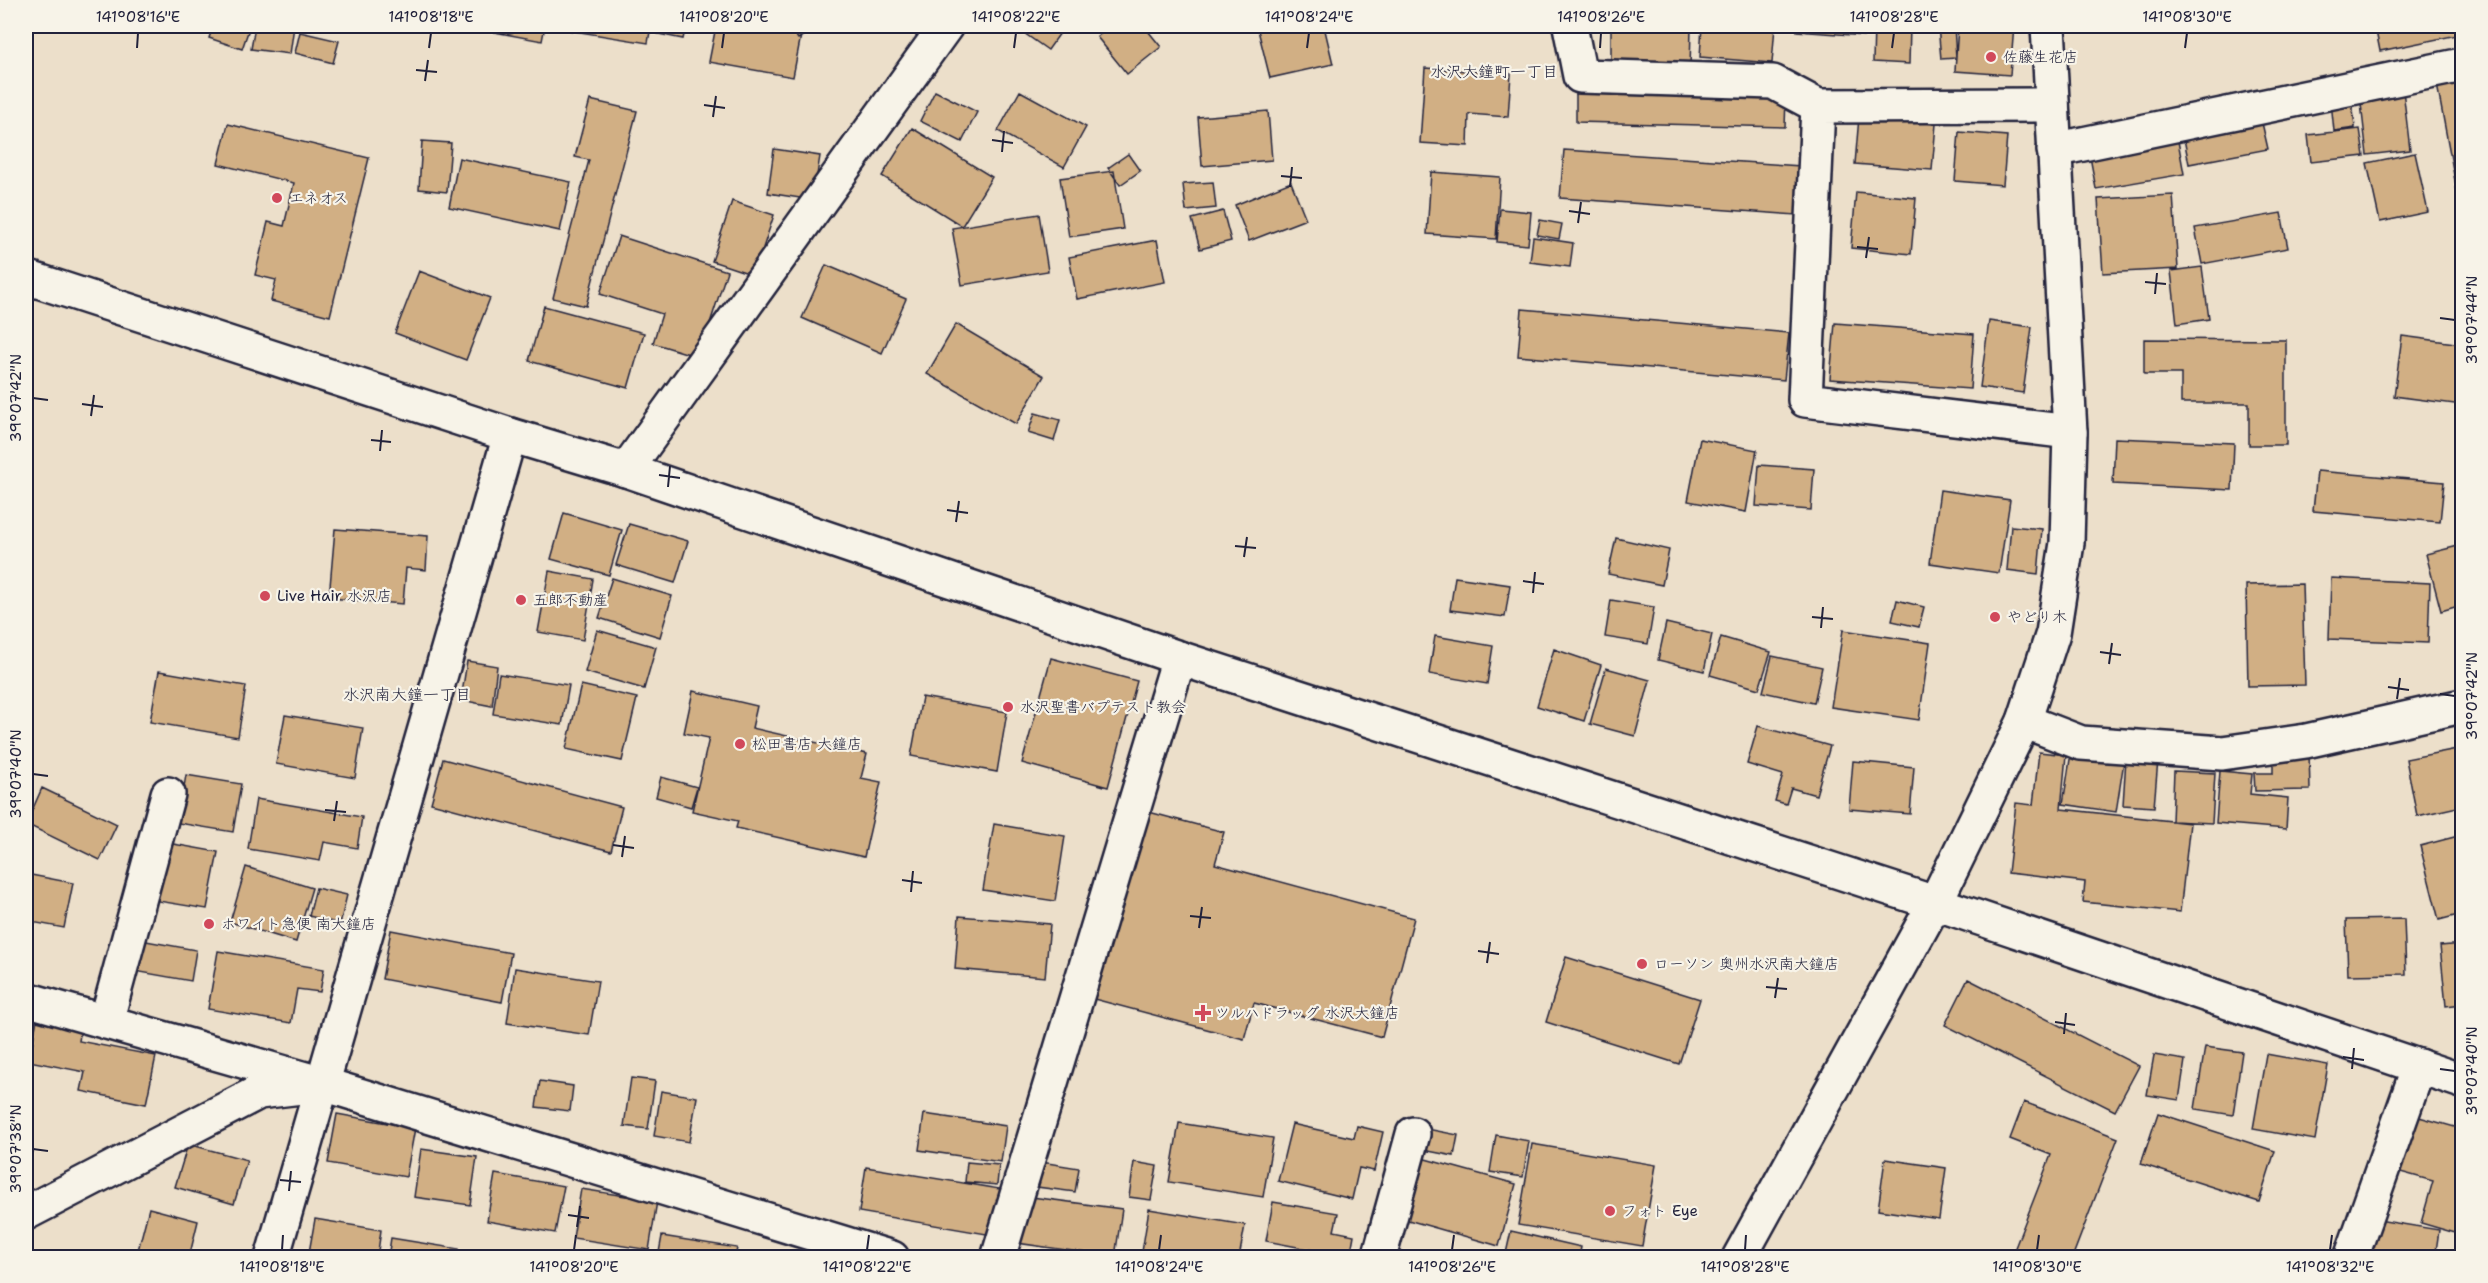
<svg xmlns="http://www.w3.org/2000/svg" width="2488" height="1283" font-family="'Shantell Sans','Klee One',sans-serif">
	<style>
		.building { fill: #d1af84; stroke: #22223b; stroke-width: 1.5 }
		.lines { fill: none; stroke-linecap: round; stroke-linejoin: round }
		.minor-casing { stroke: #22223b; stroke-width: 38 }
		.tertiary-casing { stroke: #22223b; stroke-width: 38 }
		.minor { stroke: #f7f3e8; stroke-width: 33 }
		.tertiary { stroke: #f7f3e8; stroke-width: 33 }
		.ticks { fill: none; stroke: #22223b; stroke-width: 2 }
		.poi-dot { fill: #d1495b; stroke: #f7f3e8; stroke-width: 2 }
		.labels { text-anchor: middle; stroke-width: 4.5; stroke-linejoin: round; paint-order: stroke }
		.poi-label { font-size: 15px; fill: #22223b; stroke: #f7f3e8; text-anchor: start }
		.neighbourhood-label { font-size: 16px; fill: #22223b; stroke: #f7f3e8 }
		.neatline { fill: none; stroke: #22223b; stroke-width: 2 }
		.ticks-label { font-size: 15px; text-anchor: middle; fill: #22223b }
	</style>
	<rect width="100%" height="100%" fill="#ecdfca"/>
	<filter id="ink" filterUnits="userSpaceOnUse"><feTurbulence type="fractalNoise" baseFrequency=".0167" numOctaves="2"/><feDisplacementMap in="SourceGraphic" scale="12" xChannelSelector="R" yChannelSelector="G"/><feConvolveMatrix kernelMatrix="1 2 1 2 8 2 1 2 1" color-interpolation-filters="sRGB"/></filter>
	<g filter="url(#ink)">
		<path class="building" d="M213,26H250L242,49L209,38Z
			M255,26H294L290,54L251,49Z
			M462,26H545L542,41Z
			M556,26H651L648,43L555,28Z
			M659,26H686L683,39L658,34Z
			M716,26H776L802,30L793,77L709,62Z
			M789,26H818L798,39Z
			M1014,26H1065L1048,50Z
			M1110,26H1144L1161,47L1127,74L1097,37Z
			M1257,26H1324L1333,64L1270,78Z
			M1611,26H1691L1690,70L1611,69Z
			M1702,26H1775L1772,63L1700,57Z
			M1797,26H1866L1865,36L1797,31Z
			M1874,26H1910L1909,64L1873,62Z
			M1938,26H1954L1956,58L1941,59Z
			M1958,26H2014L2010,75L1955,71Z
			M2375,26H2462V34L2380,51Z
			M300,32L339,41L333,63L295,53Z
			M1425,68L1511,74L1508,117L1469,114L1468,146L1420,143Z
			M2462,74V218L2436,79Z
			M2403,90L2410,150L2367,155L2360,95Z
			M935,91L977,112L962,142L920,121Z
			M1020,91L1086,127L1064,167L998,131Z
			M1576,92L1786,96L1785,127L1576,122Z
			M590,100L637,111L586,306L553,298L589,160L575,157Z
			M2352,100L2355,128L2334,131L2331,102Z
			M1268,111L1272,160L1202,166L1198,117Z
			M2260,114L2268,149L2189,164L2182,129Z
			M1859,117L1936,124L1932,170L1855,164Z
			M228,124L369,158L330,316L271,301L276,280L255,275L268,222L284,226L294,183L218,164Z
			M912,128L992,177L962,226L882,176Z
			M2360,129L2364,156L2311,162L2308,135Z
			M2176,130L2184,174L2096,189L2088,146Z
			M1959,132L2007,136L2003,185L1955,181Z
			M422,141L451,143L447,192L419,189Z
			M774,149L820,156L813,200L768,193Z
			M1564,150L1801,166L1797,215L1560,198Z
			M2415,153L2428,212L2380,222L2367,163Z
			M1128,154L1140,171L1120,185L1108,168Z
			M459,158L571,182L560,231L449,207Z
			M1114,171L1123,229L1069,237L1060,178Z
			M1431,172L1500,177L1496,239L1427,234Z
			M1213,182L1216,208L1186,211L1183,184Z
			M1291,182L1306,219L1249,241L1235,205Z
			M1856,192L1916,198L1911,254L1851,248Z
			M2173,195L2178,269L2103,273L2098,199Z
			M732,201L774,215L754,275L712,261Z
			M1500,209L1531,212L1528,245L1497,242Z
			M1223,211L1231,241L1200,249L1192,219Z
			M2281,213L2288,248L2202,264L2195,228Z
			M1039,214L1048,271L962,285L952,228Z
			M1540,220L1562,224L1559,239L1537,235Z
			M619,236L727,271L699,357L653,343L662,314L600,294Z
			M1533,237L1573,243L1570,267L1530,262Z
			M1157,240L1165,282L1077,299L1069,257Z
			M826,265L906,299L882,353L802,318Z
			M2202,267L2209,319L2177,324L2171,271Z
			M419,271L490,298L466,360L395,333Z
			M544,306L644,333L628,388L529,361Z
			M1522,309L1789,333L1784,380L1518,356Z
			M1989,321L2032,327L2023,393L1980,387Z
			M1835,323L1974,334L1970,389L1830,379Z
			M956,324L1044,376L1016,424L927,374Z
			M2402,336L2462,344V405L2394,396Z
			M2144,339L2286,340V445H2249V403H2181V374H2144Z
			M1035,413L1060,420L1054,441L1028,433Z
			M2115,438L2234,443L2232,490L2113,484Z
			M1700,439L1757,450L1746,512L1688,501Z
			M1759,465L1814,469L1811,510L1756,506Z
			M2317,471L2444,482L2440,522L2313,511Z
			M1940,490L2010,500L1999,573L1930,563Z
			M564,513L622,530L609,575L551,559Z
			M629,524L688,541L675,583L616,565Z
			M2011,526L2042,529L2038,574L2007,570Z
			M335,529L428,536L426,570L406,568L403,604L329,598Z
			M1616,538L1669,550L1662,585L1608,574Z
			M2462,545V605L2441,611L2426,554Z
			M549,571L593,579L583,640L538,632Z
			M1455,577L1510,585L1505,617L1450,610Z
			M612,578L672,596L660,637L599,618Z
			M2331,578L2430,583L2428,643L2329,639Z
			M2302,584L2305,685L2248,686L2246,585Z
			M1611,600L1654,607L1648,644L1605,637Z
			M1897,600L1924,607L1919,627L1892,621Z
			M1666,623L1712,634L1704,671L1658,660Z
			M597,630L656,647L644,689L585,672Z
			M1843,630L1930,643L1919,720L1831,707Z
			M1435,636L1493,646L1487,684L1429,674Z
			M1721,637L1771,652L1759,689L1710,675Z
			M1554,649L1601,665L1584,721L1537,706Z
			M1772,656L1822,667L1814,703L1763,692Z
			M1051,658L1137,681L1108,787L1022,763Z
			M467,661L497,666L492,706L461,700Z
			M1606,668L1650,680L1635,736L1590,724Z
			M159,671L246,686L238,737L150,722Z
			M499,674L569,685L562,725L493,714Z
			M581,685L637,698L622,761L566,749Z
			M693,691L757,706L752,728L867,754L861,778L881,782L864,857L736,828L738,821L692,811L709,738L684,733Z
			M922,697L1007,712L997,772L911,756Z
			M285,715L363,728L355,778L276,764Z
			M1758,726L1830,746L1816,795L1791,788L1786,804L1775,801L1783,775L1747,764Z
			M2462,748V806L2417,816L2406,759Z
			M2039,752L2066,755L2061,809L2190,823L2180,912L2083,902L2085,882L2008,873L2016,803L2033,805Z
			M2309,752L2310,790L2255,791L2254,773H2273V753Z
			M2071,753L2124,761L2116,812L2063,804Z
			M2126,758L2158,760L2154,807L2123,805Z
			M443,759L622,807L611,851L431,803Z
			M1853,761L1914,767L1910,814L1849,809Z
			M2174,771L2215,773L2212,823L2172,821Z
			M2220,771L2252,774L2250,794L2288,798L2286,829L2216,823Z
			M186,775L241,784L233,832L178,823Z
			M661,777L697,787L691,807L656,797Z
			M42,788L117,824L100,860L26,824Z
			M256,799L362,817L357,848L324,842L320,861L248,849Z
			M1145,811L1224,832L1215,864L1414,918L1382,1037L1254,1003L1244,1039L1094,999Z
			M994,824L1065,836L1055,901L983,890Z
			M2462,835V914L2439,920L2420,846Z
			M162,842L218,852L207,909L152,900Z
			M246,867L312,888L296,942L230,922Z
			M26,874L73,883L64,928L26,921Z
			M316,888L347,895L340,924L309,916Z
			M959,916L1050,924L1045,977L955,969Z
			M2404,919L2406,974L2348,975L2346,920Z
			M391,930L511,953L502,1002L382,979Z
			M135,939L196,950L191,981L129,970Z
			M2462,944V1004L2446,1006L2440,946Z
			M218,951L324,969L320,992L297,989L291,1023L208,1009Z
			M1566,957L1700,999L1679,1064L1546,1022Z
			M515,968L598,981L589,1035L507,1023Z
			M1968,979L2139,1066L2115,1111L1945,1025Z
			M38,1014L82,1022L79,1041L156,1056L146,1104L81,1091L85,1072L29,1061Z
			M2205,1047L2242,1052L2233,1115L2195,1109Z
			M2266,1054L2328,1065L2315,1140L2253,1129Z
			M2154,1055L2185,1060L2179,1100L2147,1095Z
			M631,1078L655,1081L648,1129L624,1126Z
			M540,1081L573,1086L570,1111L536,1107Z
			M661,1091L697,1097L689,1142L654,1136Z
			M2024,1102L2118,1138L2072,1258H2011L2051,1155L2010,1139Z
			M2158,1113L2275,1151L2259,1202L2141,1164Z
			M337,1114L415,1128L406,1177L328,1163Z
			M924,1114L1006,1126L1001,1162L919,1150Z
			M2412,1115L2462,1129V1235L2421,1223L2433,1181L2397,1171Z
			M1179,1123L1273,1138L1263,1197L1169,1182Z
			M1292,1124L1354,1138L1357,1126L1383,1132L1374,1171L1359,1168L1352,1199L1278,1181Z
			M26,1128L33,1152L26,1154Z
			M1422,1128L1458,1135L1454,1156L1418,1149Z
			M1496,1135L1529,1141L1523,1177L1490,1172Z
			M188,1144L247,1160L234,1204L175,1187Z
			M1532,1144L1656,1165L1642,1246L1518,1225Z
			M421,1149L477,1157L470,1205L414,1197Z
			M1418,1157L1516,1184L1499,1246L1401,1218Z
			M1885,1159L1946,1168L1939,1219L1878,1210Z
			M967,1162L999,1165L997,1185L965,1182Z
			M1041,1162L1079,1168L1075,1192L1037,1187Z
			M1134,1162L1157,1166L1151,1200L1129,1197Z
			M866,1167L1000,1189L992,1235L859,1212Z
			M495,1174L564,1186L555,1233L487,1221Z
			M581,1189L657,1201L649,1250L573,1238Z
			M1024,1196L1122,1209L1115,1257L1017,1243Z
			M1273,1202L1338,1213L1334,1231L1354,1235L1350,1257L1266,1241Z
			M149,1208L198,1221L189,1258H136Z
			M1149,1209L1245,1225L1239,1258H1141Z
			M315,1219L381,1230L377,1258H308Z
			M2378,1220L2439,1230L2435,1258H2371Z
			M1511,1231L1581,1247L1579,1258H1505Z
			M662,1236L737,1248L735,1258H658Z
			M391,1238L459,1249L457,1258H388Z
			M1388,1248L1419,1258H1385Z"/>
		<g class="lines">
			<defs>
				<path id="minor" d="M1570,26L1580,76L1773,82L1818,106L1805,400L2070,432
					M1818,106L2052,105
					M2054,150L2462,65
					M626,470L946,26
					M2024,721L2081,743L2222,753L2306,741L2462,706
					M26,999L323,1084L892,1258
					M106,1022L168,794
					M26,1213L259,1092L310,1086
					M272,1258L510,435
					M998,1258L1179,658
					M1379,1258L1413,1134
					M2351,1258L2419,1066"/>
				<path id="tertiary" d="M26,277L510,435L626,470L1179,658L1935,903L2462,1081
					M1739,1258L1935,903L2024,721L2053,633L2067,543L2070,432L2048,26"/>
			</defs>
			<use href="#minor" class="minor-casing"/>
			<use href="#tertiary" class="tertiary-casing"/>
			<use href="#minor" class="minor"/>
			<use href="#tertiary" class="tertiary"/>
		</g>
	</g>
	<path class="ticks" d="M137,48L138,33M429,48L431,33M722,48L724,33M1014,48L1016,33M1307,48L1309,33M1600,48L1601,33M1892,48L1894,33M2185,48L2187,33M416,70L437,72M425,81L428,60M704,105L725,108M713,117L716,96M992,140L1013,143M1002,152L1004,131M1281,176L1302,178M1290,187L1292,167M1569,211L1590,214M1578,223L1581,202M1857,247L1878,249M1866,258L1869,237M2145,282L2166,284M2155,294L2157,273M2440,318L2455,320M33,398L48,400M82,404L103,407M91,416L94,395M371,440L391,442M380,451L382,430M659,475L680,478M668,487L670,466M947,510L968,513M956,522L959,501M1235,546L1256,548M1244,557L1247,537M1523,581L1544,584M1533,593L1535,572M1812,617L1833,619M1821,628L1823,607M2100,652L2121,655M2109,664L2112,643M2388,687L2409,690M2440,694L2455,696M2397,699L2400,678M33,774L48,776M325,810L346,812M334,821L337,801M613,845L634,848M622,857L625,836M902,880L922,883M911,892L913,871M1190,916L1211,918M1199,928L1202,907M1478,951L1499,954M1487,963L1490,942M1766,987L1787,989M1775,998L1778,978M2055,1022L2075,1025M2064,1034L2066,1013M2343,1057L2364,1060M2352,1069L2354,1048M2440,1069L2455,1071M33,1149L48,1151M280,1180L301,1182M289,1191L291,1171M568,1215L589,1218M577,1227L580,1206M282,1250L283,1235M574,1250L576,1235M867,1250L869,1235M1159,1250L1161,1235M1452,1250L1454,1235M1745,1250L1746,1235M2037,1250L2039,1235M2330,1250L2332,1235"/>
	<g class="poi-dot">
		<circle cx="1991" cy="57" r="6"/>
		<circle cx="277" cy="198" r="6"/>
		<circle cx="265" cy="596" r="6"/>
		<circle cx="521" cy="600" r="6"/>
		<circle cx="1995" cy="617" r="6"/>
		<circle cx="1008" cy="707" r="6"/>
		<circle cx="740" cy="744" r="6"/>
		<circle cx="209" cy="924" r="6"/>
		<circle cx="1642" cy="964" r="6"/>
		<path d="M1200 1004h6v6h6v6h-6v6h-6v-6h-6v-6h6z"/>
		<circle cx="1610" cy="1211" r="6"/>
	</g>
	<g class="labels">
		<g class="poi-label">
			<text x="2003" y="62">佐藤生花店</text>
			<text x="289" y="203">エネオス</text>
			<text x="277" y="601">Live Hair 水沢店</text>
			<text x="533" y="605">五郎不動産</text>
			<text x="2007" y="622">やどり木</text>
			<text x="1020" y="712">水沢聖書バプテスト教会</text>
			<text x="752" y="749">松田書店 大鐘店</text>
			<text x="221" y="929">ホワイト急便 南大鐘店</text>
			<text x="1654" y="969">ローソン 奥州水沢南大鐘店</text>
			<text x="1215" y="1018">ツルハドラッグ 水沢大鐘店</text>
			<text x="1622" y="1216">フォト Eye</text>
		</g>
		<g class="neighbourhood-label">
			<text x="1494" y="77">水沢大鐘町一丁目</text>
			<text x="407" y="700">水沢南大鐘一丁目</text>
		</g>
	</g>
	<rect width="2488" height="1283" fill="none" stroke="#f7f3e8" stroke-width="66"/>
	<rect x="33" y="33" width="2422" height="1217" class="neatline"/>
	<g class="ticks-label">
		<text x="138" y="22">141°08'16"E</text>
		<text x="431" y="22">141°08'18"E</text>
		<text x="724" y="22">141°08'20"E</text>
		<text x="1016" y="22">141°08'22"E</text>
		<text x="1309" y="22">141°08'24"E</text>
		<text x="1601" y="22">141°08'26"E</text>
		<text x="1894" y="22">141°08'28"E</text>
		<text x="2187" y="22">141°08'30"E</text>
		<text transform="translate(2472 320) rotate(-90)" y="5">39°07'44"N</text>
		<text transform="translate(16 398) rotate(-90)" y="5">39°07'42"N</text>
		<text transform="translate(2472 696) rotate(-90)" y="5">39°07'42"N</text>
		<text transform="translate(16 774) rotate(-90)" y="5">39°07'40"N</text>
		<text transform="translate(2472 1071) rotate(-90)" y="5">39°07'40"N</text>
		<text transform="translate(16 1149) rotate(-90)" y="5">39°07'38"N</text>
		<text x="282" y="1272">141°08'18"E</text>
		<text x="574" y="1272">141°08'20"E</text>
		<text x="867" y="1272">141°08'22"E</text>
		<text x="1159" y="1272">141°08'24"E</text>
		<text x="1452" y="1272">141°08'26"E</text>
		<text x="1745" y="1272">141°08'28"E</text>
		<text x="2037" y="1272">141°08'30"E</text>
		<text x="2330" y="1272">141°08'32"E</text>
	</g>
</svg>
